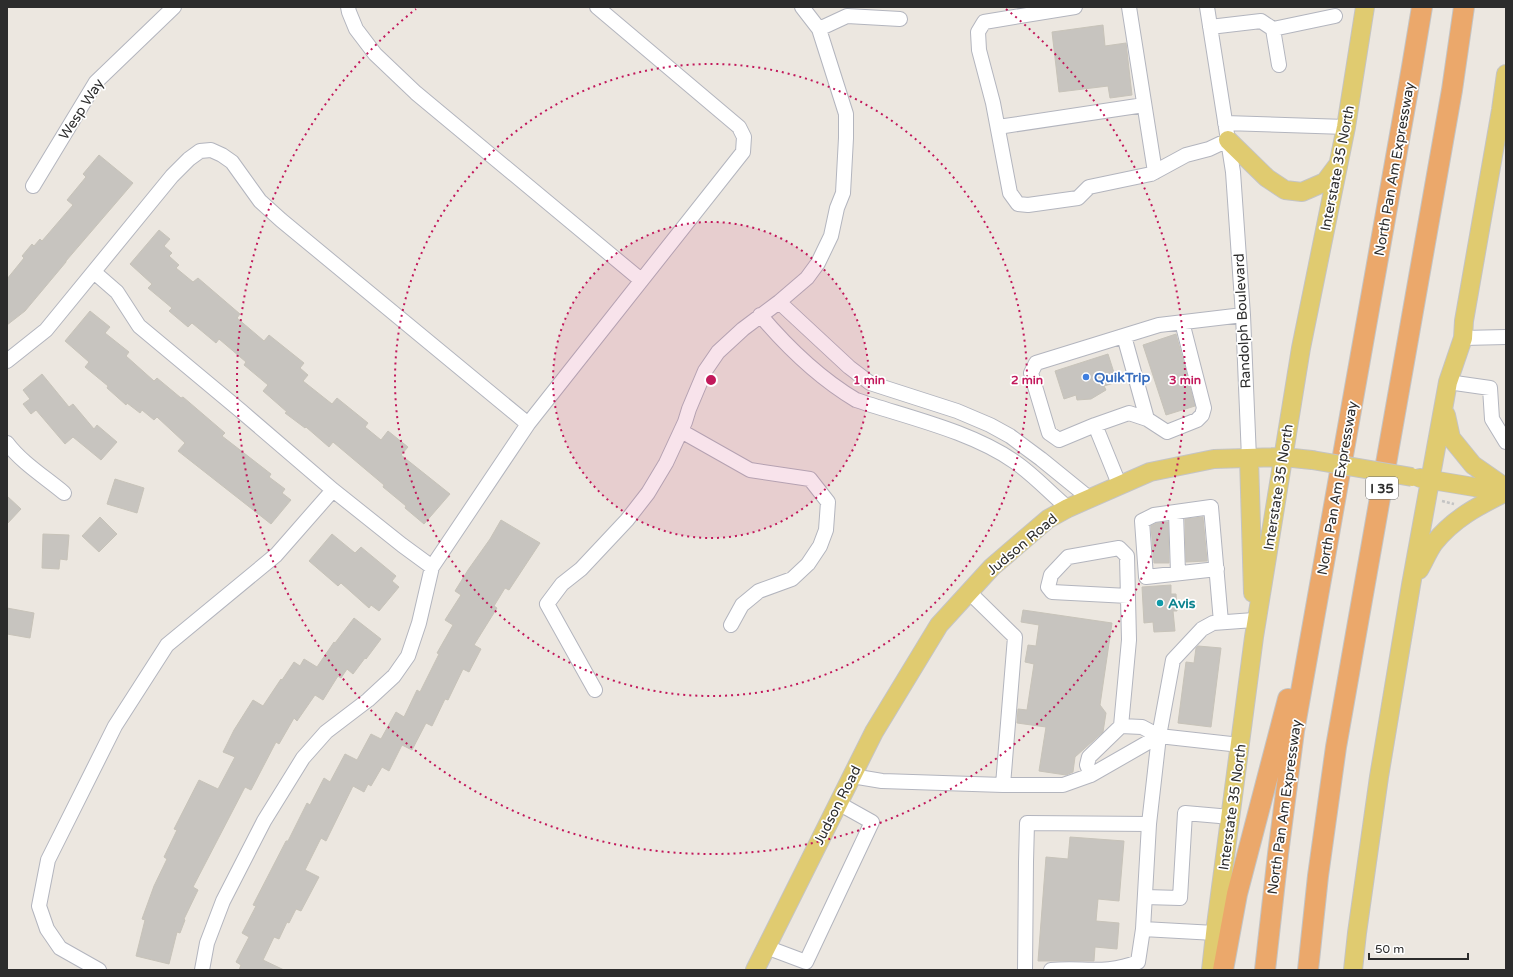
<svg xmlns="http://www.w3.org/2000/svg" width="1513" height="977" font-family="'Varela Round',sans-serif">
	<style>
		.building { fill: #c7c4bf; stroke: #c7c3b9 }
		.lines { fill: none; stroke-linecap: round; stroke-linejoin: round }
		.minor-casing { stroke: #b3b5be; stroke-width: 16 }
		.major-casing { stroke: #c4c4c4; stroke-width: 20 }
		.highway-casing { stroke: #c4c4c4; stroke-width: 22 }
		.path { stroke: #c4c4c4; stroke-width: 2.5; stroke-dasharray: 3 2; stroke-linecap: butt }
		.minor { stroke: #fff; stroke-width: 14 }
		.major { stroke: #e0cb70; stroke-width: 18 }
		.highway { stroke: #eba86b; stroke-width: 20 }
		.major-bridge-casing { stroke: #c4c4c4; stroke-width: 20; stroke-linecap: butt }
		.major-bridge { stroke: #e0cb70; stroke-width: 18 }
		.ring { fill: none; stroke: #c2185b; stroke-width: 2; stroke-dasharray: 2 4 }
		.shop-dot { fill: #3f7fe0; stroke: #fff; stroke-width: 1.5 }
		.culture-dot { fill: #0f9aa8; stroke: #fff; stroke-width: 1.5 }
		.labels { text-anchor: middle; stroke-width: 3.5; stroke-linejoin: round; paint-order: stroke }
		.shield { fill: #fff; stroke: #6b6b6b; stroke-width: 1 }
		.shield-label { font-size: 13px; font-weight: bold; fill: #2c2c2c }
		.street-label { font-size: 14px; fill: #2c2c2c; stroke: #fff }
		.shop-label { font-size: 14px; font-weight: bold; fill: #366cbe; stroke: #fff; text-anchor: start }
		.culture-label { font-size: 14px; font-weight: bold; fill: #0d838f; stroke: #fff; text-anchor: start }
		.centre { fill: #c2185b; stroke: #fff; stroke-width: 2 }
		.ring-label { font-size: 12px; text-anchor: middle; font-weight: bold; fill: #c2185b; stroke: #fff; stroke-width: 3.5; stroke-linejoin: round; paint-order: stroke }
	</style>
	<rect width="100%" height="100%" fill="#ece7e0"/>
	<path class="building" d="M1103,25L1105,46L1126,43L1132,95L1110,98L1108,86L1059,92L1052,32Z
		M99,155L133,183L66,261V262L25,311L7,325V279L24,258L22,256L32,244L34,246L40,239L42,241L73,205L67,200L86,177L83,174Z
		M159,230L170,239L164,246L172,253L169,256L179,265L176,268L193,282L198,278L240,314L237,318L264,341L269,335L304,363L300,368L308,375L303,381L332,404L337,398L368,423L365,427L381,440L388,431L408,447L401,455L450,494L424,524L405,508L406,506L383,487L384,485L333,442L329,447L306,427L305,428L285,413L287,412L263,391L268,385L244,365L246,362L219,339L216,343L192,323L188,327L169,311L172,308L148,288L152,284L130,264Z
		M90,311L110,327L105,333L129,352L126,356L154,381L157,378L181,398L183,397L225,433L222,436L271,474L269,477L285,489L282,493L291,500L271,524L178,451L185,443L157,417L154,420L142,410L140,413L127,403L126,405L107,388L108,386L85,367L89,362L65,341Z
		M1176,334L1195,406L1166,415L1143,345Z
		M1108,354L1117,382L1104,386L1106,390L1091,399L1077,400L1076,395L1064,399L1055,371Z
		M42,374L69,407L73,404L94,429L97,425L117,442L101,460L73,437L65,444L36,410L31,414L23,404L30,399L23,390Z
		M115,479L144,488L137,513L107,504Z
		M7,496L21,509L7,524Z
		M100,517L117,534L99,552L82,536Z
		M1203,517L1207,561L1186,562L1185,519Z
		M501,520L540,543L509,590L505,588L494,606L497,608L474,645L481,649L469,672L463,669L448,700L445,699L432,726L426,723L412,750L402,745L389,771L382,767L371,786L368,784L364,792L353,786L326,841L321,838L305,870L319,877L301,911L296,909L289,923L287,922L279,939L274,937L263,960L284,970H239L241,965L236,962L249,937L242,933L256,906L253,905L286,841H288L307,803L310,805L324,778L330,782L345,754L357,760L371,734L381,739L396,712L404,717L417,690L420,692L439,654L437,653L453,625L445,620L461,595L455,591L468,570L490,539Z
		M1168,522L1169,563H1154L1151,526L1157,523Z
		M43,534L69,535L67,560L60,559L59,569L42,568Z
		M332,534L355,553L361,547L396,576L392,581L399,587L379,611L371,605L369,608L341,583L338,586L309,561Z
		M1171,585V594H1176L1177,611H1173L1175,631L1154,632L1153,622L1144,623L1142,587Z
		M7,608L34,613L30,638L7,634Z
		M1023,610L1112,623L1100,705L1106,713L1103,732L1075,757L1073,772L1066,775L1039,771L1046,727L1017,723L1018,709L1027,710L1034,664L1025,662L1028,645L1036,646L1039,625L1021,622Z
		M354,618L381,639L366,659L365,658L353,674L347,669L341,678L338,676L323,700L315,695L297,721L294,718L279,744L276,742L251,790L245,787L193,887L198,890L184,919L185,920L180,933L177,932L169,964L136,956L145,920L142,919L154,886L167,859L164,857L177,830L174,829L199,780L218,789L235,757L223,752L234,730L253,700L263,706L281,679L282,680L294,662L300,666L304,659L317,667L334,642L335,643Z
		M1198,646L1221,648L1211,727L1178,723L1186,662L1194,663L1196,648Z
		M1070,837L1124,841L1119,901L1098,899L1096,921L1119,923L1117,949L1095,947L1094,961H1038L1046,857L1068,859Z"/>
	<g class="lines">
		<defs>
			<path id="minor" d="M348,7L349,12L356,29L375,54L416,93L641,280
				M1075,7L984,22L978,32L979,50L993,103L1010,193L1018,204L1028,205L1078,198L1089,187L1151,174L1186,155L1209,149L1228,140
				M1129,7L1155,172
				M1207,7L1233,172L1243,315L1249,458
				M1210,27L1261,21L1273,29L1335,16
				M819,29L847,16L900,19
				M1273,29L1279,65
				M1225,123L1346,127
				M998,127L1144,105
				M33,186L96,82L174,7
				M94,272L117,292L139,326L241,411L333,490L402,545L432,567
				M779,302L849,367L870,383L957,411L990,425L1010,436L1041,459L1089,498
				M760,315C788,348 819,378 856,400C906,417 971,431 1015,462C1034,475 1050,493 1068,508
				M1124,336L1147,419
				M1463,338L1506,337
				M7,361L46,330L172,176L189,159L200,151L211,150L222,155L232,162L260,201L281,220L528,424
				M1448,382L1490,388L1492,419L1506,442
				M1095,425L1129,413L1147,419L1167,432L1197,420L1202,415L1204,408L1182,322
				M681,431L750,470L810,479L828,502L826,530L820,546L808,564L792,579L759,591L742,605L731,625
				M7,443C22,463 45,477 64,493
				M1119,484L1095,425L1059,440L1049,433L1031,373L1036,363L1159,325L1243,315
				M1176,512L1178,573
				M1217,569L1146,577L1142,521L1154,515L1211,507L1221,622
				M969,592L1015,637L1003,785
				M1128,596L1052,592L1048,587L1051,575L1068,557L1119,548L1127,556L1129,640L1121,726L1142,727L1159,736L1240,745
				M595,690L547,604L562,584L581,569L627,520L648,493L666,463L685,422L689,409L705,371L718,352L743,329L779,302L807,278L818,263L831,236L837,208L843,193L846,138V114L819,29L802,7
				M1091,775L1087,765L1089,757L1121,726
				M852,776L882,781L1003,785H1063L1091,775L1159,736
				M1145,897L1180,898L1185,813L1231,817
				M1143,929L1149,824
				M766,947L806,962L872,822L838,803
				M99,970L60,948L47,929L39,906L48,860L115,726L167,645L276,555L333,490
				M202,970L207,943L223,901L264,821L303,758L326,732L368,700L394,676L408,656L419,623L432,567L528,424L743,152L744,137L739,127L597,7
				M1025,970L1026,862L1027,823L1149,824L1159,736L1173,660L1202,629L1213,623L1254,620
				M1051,970C1083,967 1106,975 1138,962L1143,929L1215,933"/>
			<path id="major" d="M1228,140L1267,178L1285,190L1302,192L1325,182L1337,166
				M1446,415L1451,438L1473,465L1506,488
				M1249,458L1253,593
				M1420,478L1486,489H1506
				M1419,570C1424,562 1428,551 1434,543C1454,518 1478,506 1506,492
				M755,970L874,732L939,625L992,567L1048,519L1068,508L1150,472L1214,459L1283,457L1312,460
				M1211,970L1216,925L1254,637L1301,348L1346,127L1365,7
				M1353,970L1357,933L1379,777L1411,585L1448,382L1463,338L1464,321L1501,110L1506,74"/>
			<path id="highway" d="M1223,970L1237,894L1288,699
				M1265,970L1278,854L1294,731L1412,67L1422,7
				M1308,970L1318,876L1336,747L1452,90L1464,7"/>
		</defs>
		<use href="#minor" class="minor-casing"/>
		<use href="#major" class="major-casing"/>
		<use href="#highway" class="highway-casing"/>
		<path class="path" d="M1442,501L1454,504"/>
		<use href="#minor" class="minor"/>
		<use href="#major" class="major"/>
		<use href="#highway" class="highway"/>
		<defs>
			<path id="major-bridge" d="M1312,460L1412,477"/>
		</defs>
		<use href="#major-bridge" class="major-bridge-casing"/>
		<use href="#major-bridge" class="major-bridge"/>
	</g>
	<circle cx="711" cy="380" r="158" fill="#c2185b" fill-opacity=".12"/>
	<g class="ring">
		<circle cx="711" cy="380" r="158"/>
		<circle cx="711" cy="380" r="316"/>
		<path d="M1006 9A474 474 0 1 1 416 9"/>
	</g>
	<circle class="shop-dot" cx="1086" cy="377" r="4"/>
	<circle class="culture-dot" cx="1160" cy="603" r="4"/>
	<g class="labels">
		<rect class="shield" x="1366" y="477" width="32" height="22" rx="3"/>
		<g class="shield-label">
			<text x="1382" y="493">I 35</text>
		</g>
		<g class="street-label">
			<text transform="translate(81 109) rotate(-57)" y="5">Wesp Way</text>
			<text transform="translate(1337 168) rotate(-79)" y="5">Interstate 35 North</text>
			<text transform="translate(1394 169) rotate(-80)" y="5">North Pan Am Expressway</text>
			<text transform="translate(1242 321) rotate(-93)" y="5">Randolph Boulevard</text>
			<text transform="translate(1278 487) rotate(-81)" y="5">Interstate 35 North</text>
			<text transform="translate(1337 488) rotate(-80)" y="5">North Pan Am Expressway</text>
			<text transform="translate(1022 544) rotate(-40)" y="5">Judson Road</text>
			<text transform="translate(837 805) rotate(-63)" y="5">Judson Road</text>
			<text transform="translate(1232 807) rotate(-82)" y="5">Interstate 35 North</text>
			<text transform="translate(1284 807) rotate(-82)" y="5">North Pan Am Expressway</text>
		</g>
		<g class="shop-label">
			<text x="1094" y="382">QuikTrip</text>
		</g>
		<g class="culture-label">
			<text x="1168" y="608">Avis</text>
		</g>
	</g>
	<circle cx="711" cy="380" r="6" class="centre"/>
	<g class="ring-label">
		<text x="869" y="384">1 min</text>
		<text x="1027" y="384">2 min</text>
		<text x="1185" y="384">3 min</text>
	</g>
	<rect width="1513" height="977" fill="none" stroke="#2c2c2c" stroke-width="16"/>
	<path d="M1369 953v6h99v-6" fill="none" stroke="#2c2c2c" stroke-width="2"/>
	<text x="1375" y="953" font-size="12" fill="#2c2c2c" stroke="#ffffff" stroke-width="3" paint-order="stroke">50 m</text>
</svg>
